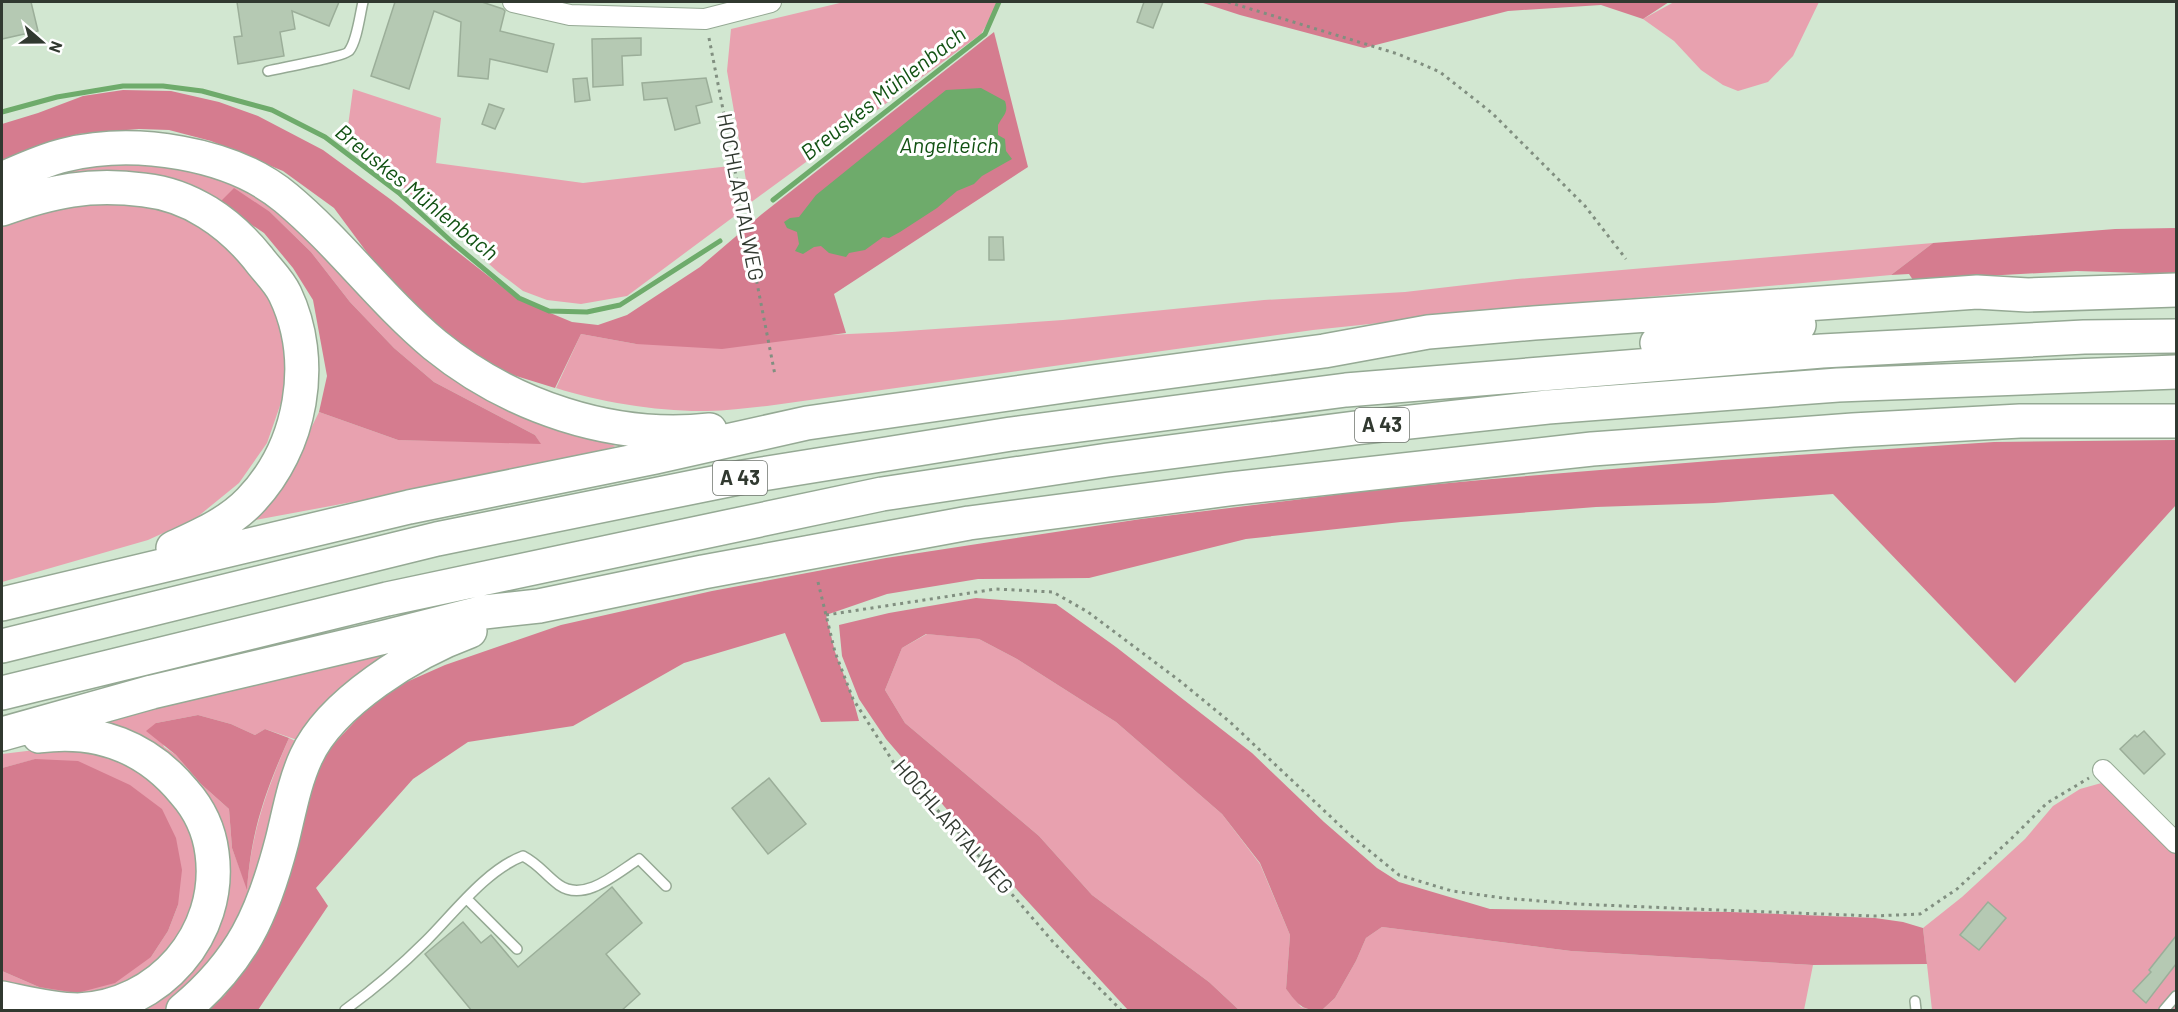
<svg xmlns="http://www.w3.org/2000/svg" width="2178" height="1012" font-family="Barlow,sans-serif">
	<style>
		.green { fill: #e8a1af }
		.forest { fill: #d57c8f }
		.water { fill: #6eab6b }
		.lines { fill: none; stroke-linecap: round; stroke-linejoin: round }
		.stream { stroke: #6eab6b; stroke-width: 5 }
		.building { fill: #b5c9b3; stroke: #9bae99; stroke-width: 1.5 }
		.service-casing { stroke: #95a994; stroke-width: 12 }
		.minor-casing { stroke: #95a994; stroke-width: 22 }
		.motorway-casing { stroke: #95a994; stroke-width: 36 }
		.path { stroke: #818f80; stroke-width: 3; stroke-dasharray: 3 4.5; stroke-linecap: butt }
		.service { stroke: #fff; stroke-width: 9 }
		.minor { stroke: #fff; stroke-width: 20 }
		.motorway { stroke: #fff; stroke-width: 33 }
		.labels { text-anchor: middle; stroke-width: 6; stroke-linejoin: round; paint-order: stroke }
		.shield { fill: #fff; stroke: #6f746e; stroke-width: 1.5 }
		.shield-label { font-size: 20px; font-weight: bold; fill: #313930 }
		.street-label { font-size: 21px; fill: #313930; stroke: #fff }
		.water-label { font-size: 22px; font-style: italic; fill: #125213; stroke: #fff }
	</style>
	<rect width="100%" height="100%" fill="#d2e7d1"/>
	<path class="green" d="M844,2H997L992,16L981,34L750,203L727,71L731,29Z
		M1674,2H1819L1793,56L1768,82L1738,91L1723,85L1701,70L1674,41L1643,19Z
		M353,89L441,118L436,163L583,183L730,166L736,215L627,296L581,304L547,300L523,291L498,272L399,184L346,141Z
		M135,153L246,182L569,432L616,446L577,460L245,522L290,471L319,412L398,440L540,443L535,435L434,382L394,348L350,302L311,252L270,212L219,203L137,173L96,171L2,188Z
		M117,197L176,207L262,274L288,348L283,397L267,443L239,483L196,518L148,540L2,582V221Z
		M1933,243L1891,275L1503,310L1313,330L767,406C747,408 727,411 707,411C661,412 599,402 556,388L581,334L636,344L892,332L1063,320L1264,300L1405,292L1517,279Z
		M927,634L979,639L1017,659L1116,722L1222,814L1260,864L1290,935L1286,989L1301,1007L1311,1010H1239L1209,982L1092,895L1039,836L905,723L885,690L902,648Z
		M419,642L306,743L265,729L255,735L231,724L198,715L156,723L164,747L176,755L201,784L229,809L232,848L247,888C251,833 267,789 289,738L304,745L238,938L168,1010H129L166,990L218,835L85,724Z
		M66,749L114,756L142,767L187,819L196,845L200,879L194,911L168,954L126,984L100,991L77,993L39,990L2,982V971L39,987L151,957L168,931L178,905L36,759L2,768V754L35,750Z
		M2105,782L2176,853V1010H1932L1923,928L1962,897L2025,839L2053,806L2080,789Z
		M1382,927L1571,951L1813,965L1804,1010H1322L1335,998L1356,961L1366,938Z"/>
	<path class="forest" d="M1200,2H1199H1669L1643,19L1601,5L1508,11L1364,48L1240,15Z
		M994,32L1028,167L834,294L846,333L722,349L636,344L581,334L555,388L500,371L440,332L374,262L334,208L283,171L211,141L169,130L139,129L78,134L2,162V124L38,113L83,96L123,90L171,91L219,102L258,116L323,150L390,199L519,300L572,322L598,325L627,315L700,267L762,214Z
		M234,188L270,212L311,252L350,302L394,348L434,382L535,435L541,444L398,440L319,412L327,376L313,300L293,268L264,233L219,203Z
		M2176,228V274L2077,271L1913,280L1909,274L1891,275L1933,243L2115,229Z
		M2176,440V505L2015,683L1833,494L1714,503L1596,507L1401,522L1246,539L1089,578L978,579L887,594L826,615L835,652L853,699L859,721L821,722L785,633L684,663L573,726L468,742L413,779L316,888L328,906L258,1010H208L225,995L262,937L310,785L319,766L331,747L374,701L402,684L445,665L561,625L712,591L886,558L1141,519L1374,490L1492,479L1722,460L1994,442Z
		M976,598L1056,604L1116,647L1252,753L1324,822L1377,868L1399,882L1490,909L1730,912L1875,918L1903,922L1923,928L1927,964L1813,965L1571,951L1382,927L1366,938L1356,961L1335,998L1322,1010C1301,1011 1298,1004 1286,989L1290,935L1260,863L1222,814L1116,722L1017,659L979,639L926,634L902,648L885,690L905,723L1039,836L1092,895L1209,982L1239,1010H1128L1008,880L886,739L859,699L842,656L839,625L889,613Z
		M198,715L231,724L255,735L265,729L289,738C265,792 251,831 247,890L232,848L229,809L201,784L176,755L146,731L156,723Z
		M35,759L78,761L130,785L162,809L176,838L182,870L178,905L168,931L151,957L115,983L77,993L39,987L2,971V768Z"/>
	<path class="water" d="M981,88L1005,101C1009,113 1003,115 998,125V135L1005,139L1006,151L1012,159L982,176L974,184L957,191L937,208L900,232L889,238L883,237L865,250L849,253L846,257L829,253L821,246L814,247L803,254L795,251L799,244L797,232L787,228L784,222L790,218L799,217L816,195L946,90Z"/>
	<g class="lines">
		<path class="stream" d="M2,112L57,97L123,86H163L202,91L272,110L325,137L399,193L453,243L519,298L549,311L587,312L620,305L720,241
			M773,200L985,34L999,2"/>
	</g>
	<path class="building" d="M2,2H31L38,31L2,39Z
		M237,2H339L329,26L292,11L295,29L280,32L284,56L238,64L234,37L242,36Z
		M395,2H482L503,9L505,11L500,31L554,44L547,72L490,59L488,79L458,76L461,22L434,11L409,89L371,76Z
		M1144,2H1163L1153,28L1137,22Z
		M641,38V55L622,56L623,85L593,87L592,39Z
		M587,78L590,100L575,102L573,79Z
		M706,78L712,102L696,106L700,123L675,130L667,98L644,100L642,83Z
		M489,104L504,109L495,129L482,124Z
		M989,237H1003L1004,260H989Z
		M2144,731L2165,754L2144,774L2120,749L2135,735L2137,737Z
		M769,778L806,824L768,854L732,808Z
		M612,887L642,923L606,954L640,994L621,1011H472L425,954L463,922L481,943L491,935L518,967Z
		M1988,902L2006,918L1979,950L1960,935Z
		M2176,936V964L2146,1003L2133,991L2151,972L2149,970Z"/>
	<g class="lines">
		<defs>
			<path id="service" d="M268,71C280,68 346,56 349,51C357,41 360,14 363,2
				M467,899L517,949
				M1915,1001L1916,1010
				M345,1010C374,989 401,966 426,941C454,913 486,870 523,856C540,865 545,875 559,885C585,903 618,872 639,859L666,886
				M2164,1010L2176,996"/>
			<path id="minor" d="M513,2L570,15L705,19L771,2
				M2103,770L2176,843"/>
			<path id="motorway" d="M2,179C22,170 44,160 65,155C134,138 231,152 286,198C340,243 381,300 435,345C510,406 612,441 710,430
				M2,209C52,191 90,183 144,190C190,195 229,222 258,258C266,269 279,281 285,294C317,361 302,447 250,501C229,523 201,535 173,548
				M1657,343L1799,325
				M2,604L409,507L655,457L807,423L1092,382L1324,351L1428,332L1534,323L1977,292L2028,295L2176,290
				M2,646L437,539L743,477L1011,434L1346,390L1822,351L2084,337L2176,336
				M2,693L387,599L882,494L1108,460L1355,428L1548,407L1838,385L2176,372
				M2,734L152,692L385,637L484,612L539,606L703,572L969,523L1229,489L1592,449L1853,430L2020,421H2176
				M2,998C26,1003 52,1010 78,1010C159,1007 223,934 212,853C209,829 200,810 184,792C147,747 97,728 39,736
				M183,1010C242,961 263,914 282,841C289,813 294,783 306,757C331,702 415,651 470,631"/>
		</defs>
		<use href="#service" class="service-casing"/>
		<use href="#minor" class="minor-casing"/>
		<use href="#motorway" class="motorway-casing"/>
		<path class="path" d="M1228,2L1398,54L1440,72L1492,113L1585,206L1626,259
			M709,38L775,375
			M818,582L835,652L853,699L899,771L953,826L1054,943L1121,1010
			M826,615L996,589L1053,592L1088,612L1180,681L1230,722L1349,834L1399,875L1452,891L1503,898L1577,904L1718,910L1874,916L1920,914L1957,889L2012,838L2047,803L2089,778"/>
		<use href="#service" class="service"/>
		<use href="#minor" class="minor"/>
		<use href="#motorway" class="motorway"/>
	</g>
	<g class="labels">
		<g class="shield">
			<rect x="1355" y="408" width="54" height="34" rx="4.5"/>
			<rect x="713" y="461" width="54" height="34" rx="4.5"/>
		</g>
		<g class="shield-label">
			<text x="1382" y="432">A 43</text>
			<text x="740" y="485">A 43</text>
		</g>
		<g class="street-label">
			<text transform="translate(740 197) rotate(79)" y="7">HOCHLARTALWEG</text>
			<text transform="translate(953 827) rotate(49)" y="7">HOCHLARTALWEG</text>
		</g>
		<g class="water-label">
			<text transform="translate(883 93) rotate(-38)" y="8">Breuskes Mühlenbach</text>
			<text x="949" y="153">Angelteich</text>
			<text transform="translate(417 192) rotate(39)" y="8">Breuskes Mühlenbach</text>
		</g>
	</g>
	<rect width="2178" height="1012" fill="none" stroke="#313930" stroke-width="6"/>
	<g transform="translate(42 42) rotate(110)" stroke="#ffffff" stroke-width="4.5" paint-order="stroke">
	<path d="M0-4.5L10 22L0 15L-10 22Z" fill="#313930"/>
	<text y="-9" font-size="16" font-weight="bold" text-anchor="middle" fill="#313930">N</text>
	</g>
</svg>
